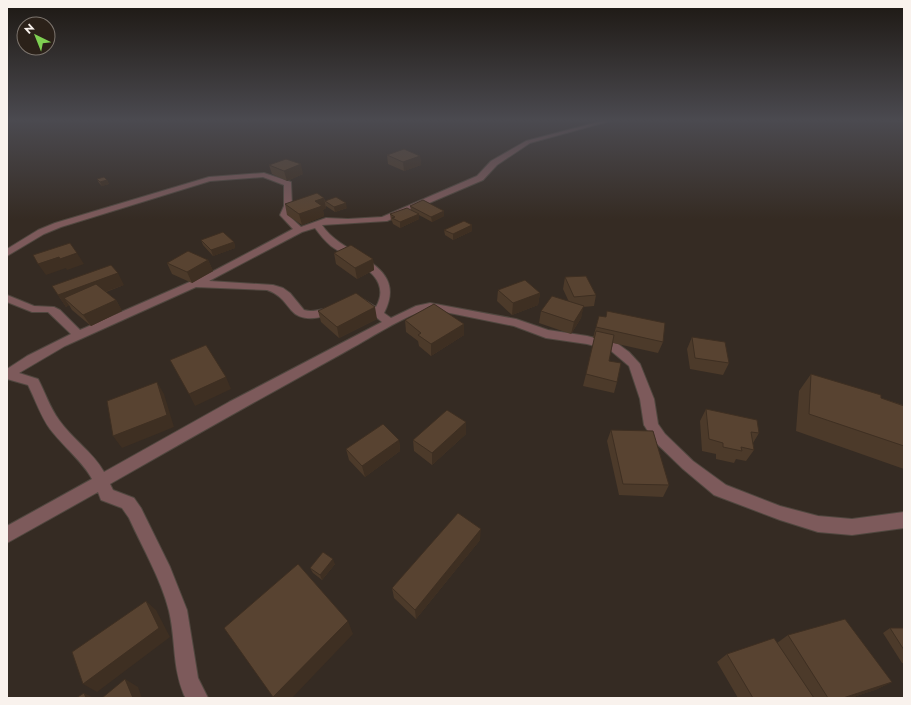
<svg xmlns="http://www.w3.org/2000/svg" width="911" height="705" font-family="Jost,sans-serif">
	<style>
		.lines { fill: none; stroke-linecap: round; stroke-linejoin: round }
		.stream { fill: #535864; fill-rule: evenodd }
		.street-casing { stroke: #50473f; stroke-width: 2 }
		.street { fill: #7d5a5b; fill-rule: evenodd }
		.wall { fill: #4c3a2a }
		.shaded-wall { fill: #3e2f22 }
		.building { fill: #584331; stroke: #3e2f22 }
	</style>
	<rect width="100%" height="100%" fill="#352b23"/>
	<g class="lines">
		<path class="stream" d="M881,121H904V122H883Z"/>
		<defs>
			<path id="street" d="M602,121H610L530,143L497,165L483,180L387,221L322,225C343,258 410,262 384,313L391,318L416,306L430,303L516,319L548,330L587,336L618,344L629,352L640,364L654,399L658,424L665,434L693,461L726,485L780,506L818,516L852,519L904,512V528L852,535L818,532L780,520L714,495L683,469L655,442L644,425L640,399L629,366L610,350L587,344L546,338L514,326L430,309C406,314 366,341 343,353C265,396 187,440 110,484L113,490L134,498L141,508L170,567L187,610L198,678L208,698H186L184,695C172,666 176,641 169,611C161,579 143,549 129,518L122,508L101,500L98,492L7,543V526L92,479C84,463 62,445 50,429C41,417 35,399 28,385L7,379V369L27,356L71,334L48,312H32L7,302V295L34,306L54,307L60,310L80,330L208,274L293,229L280,215L284,206V185L263,177L210,181L61,227L44,234L7,256V249L38,230L55,223L209,177L264,173L291,182L292,206L288,215L301,227L326,218L348,219L382,217L477,176L491,161L526,141ZM315,228C320,235 325,241 331,246C352,261 394,275 376,307L363,299L358,302L382,322L229,402L104,472C93,452 72,439 59,420C50,408 45,392 38,379L19,373L65,346L196,287L267,290C279,294 283,300 291,310C303,324 323,317 338,312L339,310L338,308C327,305 316,314 304,310L290,293L283,288L273,285L209,281L302,232Z"/>
		</defs>
		<use href="#street" class="street-casing"/>
		<use href="#street" class="street"/>
	</g>
	<path class="wall" d="M387,155L420,156L421,165L404,171L388,164Z
		M269,165L303,174L287,181L272,174Z
		M97,179L107,180L109,184L102,186L99,183Z
		M324,198L325,201L347,208L335,212L326,206V208L323,210L324,216L302,225L287,215L285,204Z
		M410,206L444,211V216L432,222L419,215V219L400,228L393,224L392,221L391,220L390,214L411,210Z
		M444,230L472,231L453,240L445,235Z
		M201,240L234,242L235,248L213,256L203,245Z
		M334,253L373,259L374,270L357,279L336,264Z
		M208,260L213,271L192,283L172,274L167,263Z
		M565,277L596,295L594,306L583,307L581,318L571,334L539,323L541,311L569,302L563,289Z
		M124,285L106,292L116,300L122,311L91,326L72,310L69,305L66,307L58,295Z
		M498,290L540,293L538,305L512,315L497,301Z
		M318,311L377,319L339,338L321,322Z
		M599,316L663,342L658,353L613,343L609,361L617,382L614,393L583,386L595,338H593Z
		M405,320L464,324V335L431,356L419,346L418,341L406,332Z
		M692,337L729,363L723,375L690,369L687,349Z
		M811,374L881,398L903,405L904,404V469L796,431L799,391Z
		M706,409L759,433L753,443L754,450L746,461L736,459L734,463L716,459V454L702,451L700,421Z
		M611,430L669,485L663,497L619,495L607,441Z
		M466,434L432,465L414,451L413,440Z
		M399,440L400,451L365,477L349,460L346,449Z
		M480,540L416,619L394,598L392,588Z
		M335,564L322,580L313,573L310,568Z
		M890,628H904V663H902L883,633Z
		M788,635L892,682L875,690L850,698H738L717,662L727,654L777,643Z"/>
	<path class="shaded-wall" d="M420,156L421,165L404,171L403,162Z
		M301,164L303,174L287,181L284,171Z
		M107,180L109,184L102,186L100,182Z
		M324,198L326,208L323,210L324,216L302,225L299,214L315,201Z
		M346,203L347,208L335,212L334,207Z
		M444,211V216L432,222L431,217Z
		M419,214V219L400,228V222Z
		M472,225V231L453,240V234Z
		M234,242L235,248L213,256L211,250Z
		M77,253L84,264L67,270L60,259Z
		M59,257L66,268L46,275L38,264Z
		M373,259L374,270L357,279L355,268Z
		M208,260L213,271L192,283L187,272Z
		M118,273L124,285L71,304L64,298L69,305L66,307L58,295Z
		M540,293L538,305L512,315L513,303Z
		M116,300L122,311L91,326L83,315Z
		M584,306L581,318L571,334L574,322Z
		M375,307L377,319L339,338L337,327Z
		M464,324V335L431,356V344Z
		M226,377L231,389L195,406L189,394Z
		M157,382L164,394L174,427L122,448L113,436Z
		M466,422V434L432,465V453Z
		M399,440L400,451L365,477L362,466Z
		M481,529L480,540L416,619L415,610Z
		M333,559L335,564L322,580L320,575Z
		M146,601L156,610L170,637L97,692L83,684Z
		M348,621L353,634L292,698H274L273,697Z
		M125,679L138,687L142,698H133Z
		M892,682L875,690L850,698H843Z
		M84,693L94,698H86Z"/>
	<path class="building" d="M404,149L420,156L403,162L387,155Z
		M286,159L301,164L284,171L269,165Z
		M104,177L107,180L100,182L97,179Z
		M317,193L324,198L315,201L322,206L299,214L285,204Z
		M336,197L346,203L334,207L325,201Z
		M423,200L444,211L431,217L410,206Z
		M407,208L419,214L400,222L392,218L395,217L390,214Z
		M464,221L472,225L453,234L444,230Z
		M223,232L234,242L211,250L201,240Z
		M70,243L77,253L60,259L59,257L38,264L33,255Z
		M351,245L373,259L355,268L334,253Z
		M188,251L208,260L187,272L167,263Z
		M111,265L118,273L58,295L52,286Z
		M586,276L596,295L574,297L565,277Z
		M525,280L540,293L513,303L498,290Z
		M96,284L116,300L83,315L64,298Z
		M356,293L375,307L337,327L318,311Z
		M552,296L584,306L574,322L541,311Z
		M434,304L464,324L431,344L418,335L421,333L405,320Z
		M607,311L665,323L663,342L596,327L599,316L606,317Z
		M596,331L614,335L609,361L621,363L617,382L586,374Z
		M692,337L725,342L729,363L695,358Z
		M206,345L226,377L189,394L170,360Z
		M811,374L881,395V398L904,406V446L809,414Z
		M157,382L167,415L113,436L107,401Z
		M706,409L757,420L759,433L751,432L754,450L741,447L742,451L723,447V443L709,439Z
		M447,410L466,422L432,453L413,440Z
		M383,424L399,440L362,466L346,449Z
		M611,430L653,431L669,485L623,484Z
		M458,513L481,529L415,610L392,588Z
		M323,552L333,559L320,575L310,568Z
		M298,564L348,621L273,697L224,628Z
		M146,601L159,628L83,684L72,652Z
		M845,619L892,682L843,698H828L788,635Z
		M890,628H904V650Z
		M774,638L814,698H753L727,654Z
		M125,679L133,698H102Z
		M84,693L86,698H76Z"/>
	<linearGradient id="sky" x2="0" y2="1"><stop stop-color="#1d1813"/><stop offset="0.55" stop-color="#4b4a50"/><stop offset="1" stop-color="#4b4a50" stop-opacity="0"/></linearGradient>
	<rect width="911" height="219" fill="url(#sky)"/>
	<rect width="911" height="705" fill="none" stroke="#f9f2ed" stroke-width="16"/>
	<g transform="translate(36 36) rotate(317)"><circle r="19" fill="#2b2119" stroke="#7d756e"/>
	<path d="M0-3L7 15L0 10L-7 15Z" fill="#7fd052"/>
	<text y="-6" font-size="11" font-weight="bold" text-anchor="middle" fill="#f9f2ed">N</text>
	</g>
</svg>
